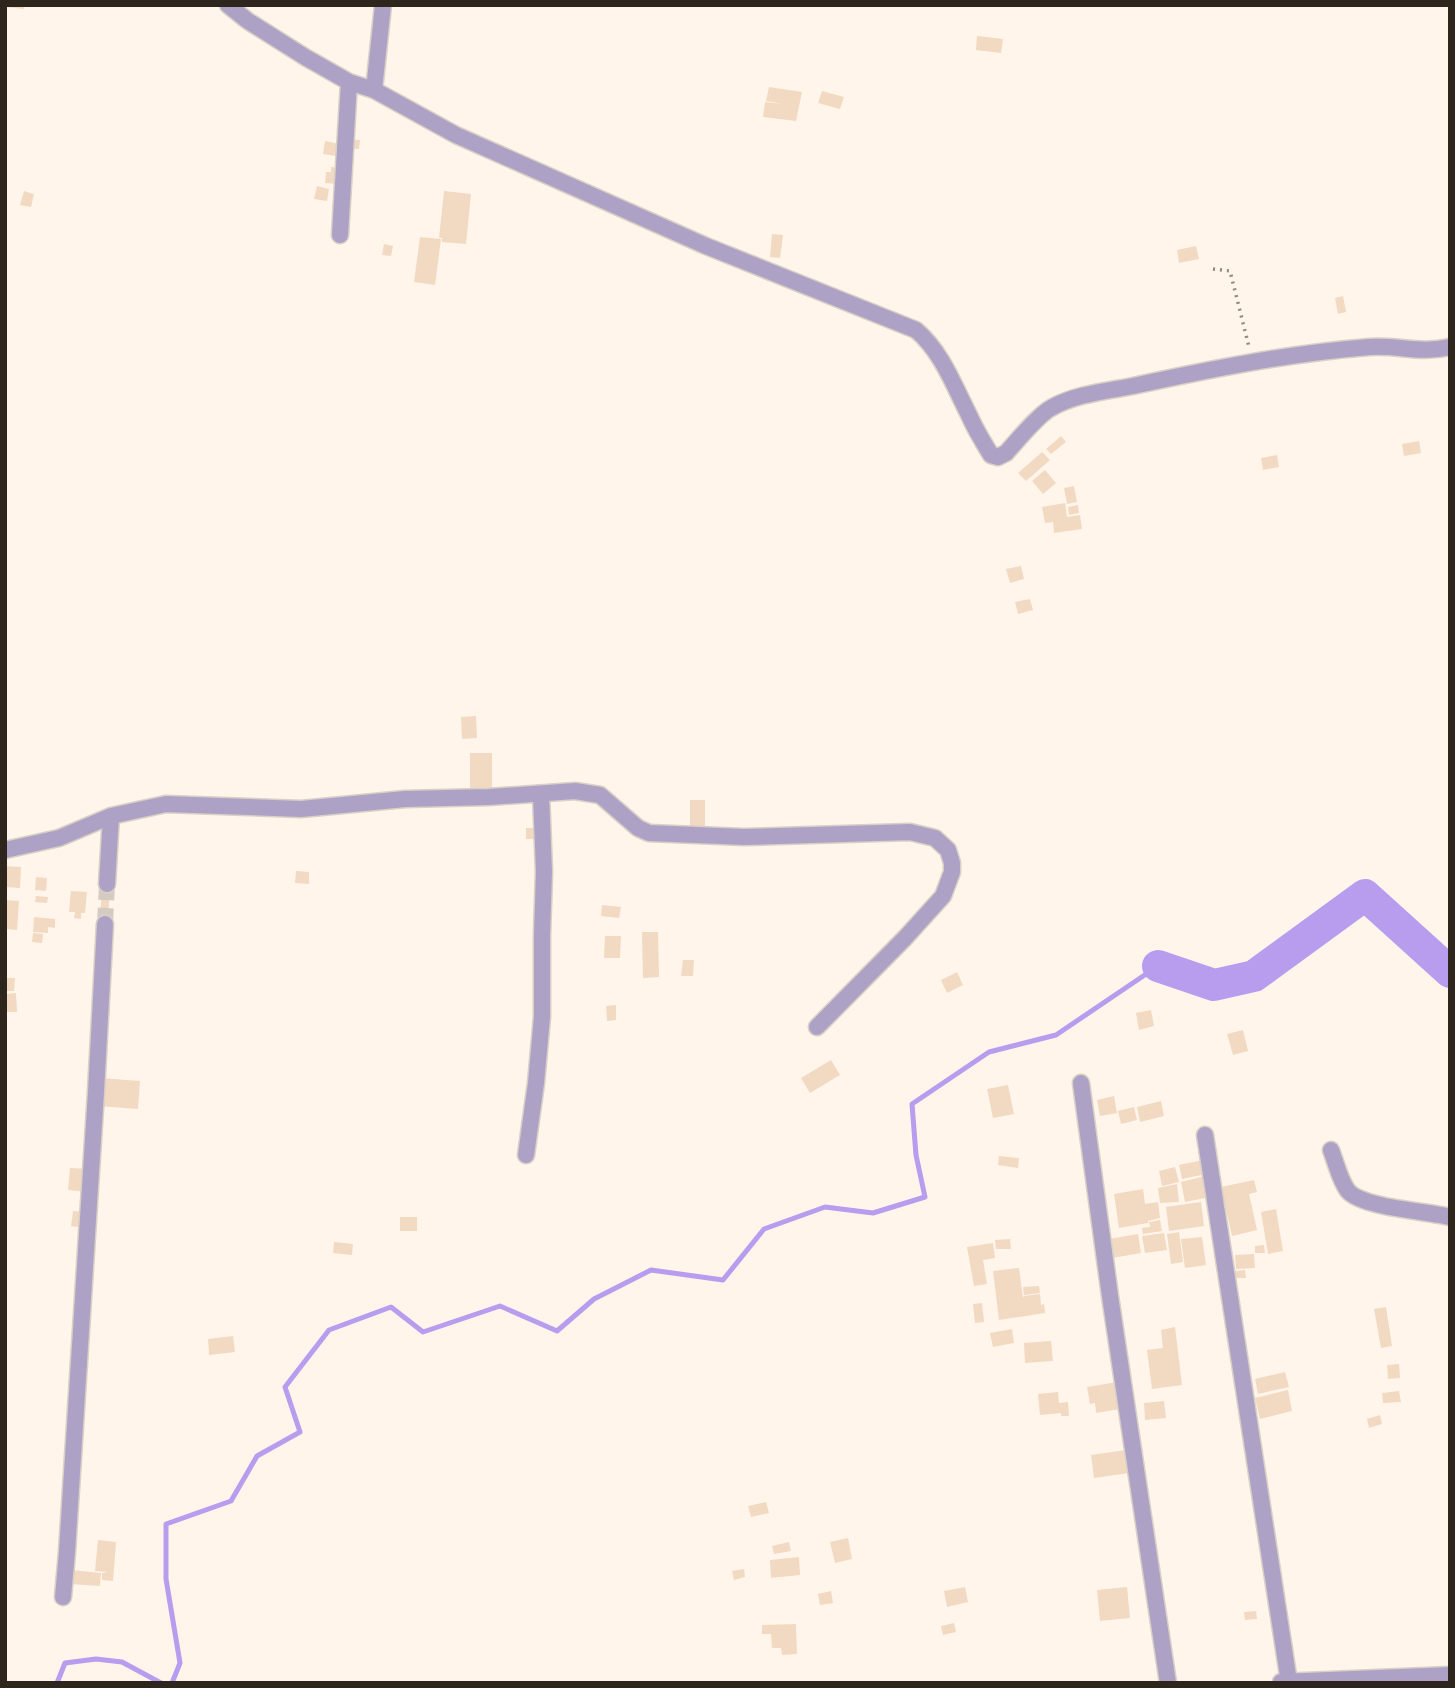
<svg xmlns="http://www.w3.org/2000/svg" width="1455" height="1688" font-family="Mulish,sans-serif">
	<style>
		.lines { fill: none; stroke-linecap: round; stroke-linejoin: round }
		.stream { stroke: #b89cee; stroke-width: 5 }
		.river { stroke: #b89cee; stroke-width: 32 }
		.building { fill: #f2d9c2 }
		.street-tunnel { stroke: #d5cbc2; stroke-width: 16; stroke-dasharray: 16 8; stroke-linecap: butt }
		.street-casing { stroke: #d9d0c6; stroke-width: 19 }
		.path { stroke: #938980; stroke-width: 3.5; stroke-dasharray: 2 5; stroke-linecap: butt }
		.street { stroke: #ada2c6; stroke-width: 16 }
	</style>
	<rect width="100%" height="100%" fill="#fff5eb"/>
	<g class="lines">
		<path class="stream" d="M57,1683L65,1663L96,1659L122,1662L161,1683
			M172,1683L180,1663L166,1579V1524L231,1501L257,1456L300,1432L285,1387L329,1330L391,1307L423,1332L500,1306L557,1331L594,1299L651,1270L723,1280L764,1229L825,1207L873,1213L925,1197L916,1155L912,1104L989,1052L1056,1035L1158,966"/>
		<path class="river" d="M1158,966L1214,985L1254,976L1365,895L1450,972"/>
	</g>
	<path class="building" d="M5,5H25L24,9L5,7Z
		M977,36L1003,39L1001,53L976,50Z
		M769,87L802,92L796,121L763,117L765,102L783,104L766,101Z
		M822,91L844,97L840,109L818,103Z
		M349,139L360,140L359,149L348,148Z
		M325,141L344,145L342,157L323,154Z
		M331,167L341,168L339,184L325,183L326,172H331Z
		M317,186L329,189L327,201L314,199Z
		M24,191L34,194L31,207L20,205Z
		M444,191L471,194L466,244L442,242V238H439Z
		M772,234L783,235L780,258L770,257Z
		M420,237L441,239L435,285L414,282Z
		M384,244L393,246L391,256L382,255Z
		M1196,246L1199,259L1179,263L1177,250Z
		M1343,296L1346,312L1338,314L1335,298Z
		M1061,436L1066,442L1051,454L1046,449Z
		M1419,441L1421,453L1404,456L1402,444Z
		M1042,452L1050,460L1026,481L1018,473Z
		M1277,455L1279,467L1263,470L1261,458Z
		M1045,470L1056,483L1043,494L1032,481Z
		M1074,486L1077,502L1067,504L1064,488Z
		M1065,503L1067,517L1080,515L1082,529L1054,533L1053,522L1045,523L1042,507Z
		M1078,505L1079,513L1069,515L1068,507Z
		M1021,566L1024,579L1010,583L1006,569Z
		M1030,599L1033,610L1018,614L1015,602Z
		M476,716L477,738L462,739L461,717Z
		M470,753H492V788L470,789Z
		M690,800H705V827H690Z
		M526,828H539L538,839H526Z
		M5,866L21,867L20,888L5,887Z
		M296,871L309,872V884L295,883Z
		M36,877L47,878L46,891L35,890Z
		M102,884H110L108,924H100Z
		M71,891L87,892L85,913H81V919L74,918L75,912H69Z
		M36,896L48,897L47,903L35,902Z
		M5,900L19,901L17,930L5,929Z
		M602,905L621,907L619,918L601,916Z
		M34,917L55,919V928L48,927V933L33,932Z
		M642,932H658L659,977L643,978Z
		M33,933L43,934L42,943L32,942Z
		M605,936H621L620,958H604Z
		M683,960H694L693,976H681Z
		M957,972L963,985L947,993L941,980Z
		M5,978H15L14,991H5Z
		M16,993L17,1012H5V994Z
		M616,1005V1020L607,1021L606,1006Z
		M1151,1010L1154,1026L1139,1030L1136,1013Z
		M1243,1030L1248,1051L1233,1055L1227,1034Z
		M831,1060L840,1075L810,1093L801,1078Z
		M100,1078L140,1081L138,1109L98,1106Z
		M1008,1085L1014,1114L993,1118L987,1089Z
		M1114,1096L1117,1113L1100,1116L1097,1100Z
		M1161,1101L1164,1116L1140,1122L1137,1107Z
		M1134,1107L1137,1120L1121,1124L1118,1111Z
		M999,1156L1019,1158L1018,1168L998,1165Z
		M1203,1160L1206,1174L1182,1179L1179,1165Z
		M1175,1167L1179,1182L1162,1186L1159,1171Z
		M70,1168L89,1169L87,1192L68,1190Z
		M1205,1176L1210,1197L1185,1202L1181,1182Z
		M1254,1180L1257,1192L1249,1194L1257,1230L1232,1236L1221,1187Z
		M1177,1184L1179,1202L1160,1203L1158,1188Z
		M1143,1189L1145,1204L1158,1202L1160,1218L1148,1221V1223L1119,1228L1114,1194Z
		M1201,1202L1204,1226L1169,1231L1166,1207Z
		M1276,1209L1283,1251L1268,1254L1261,1212Z
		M73,1211L87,1212L85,1228L71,1226Z
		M400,1217H417V1231H400Z
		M1160,1220L1162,1231L1143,1234L1142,1228L1150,1227L1149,1222Z
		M1179,1232L1183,1262L1171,1264L1167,1234Z
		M1164,1233L1167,1250L1145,1253L1142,1236Z
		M1138,1234L1141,1253L1112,1258L1109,1239Z
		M1202,1237L1206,1265L1185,1268L1181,1239Z
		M1010,1239L1011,1249H996L995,1240Z
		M334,1242L353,1244L352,1255L333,1253Z
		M993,1243L995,1258L983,1260L987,1284L974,1286L967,1247Z
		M1264,1245L1265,1253H1255V1246Z
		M1254,1254L1255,1268L1236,1269L1235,1255Z
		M1019,1268L1023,1298L1024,1296L1040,1294L1041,1305L1044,1304L1045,1313L999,1320L993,1271Z
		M1245,1270L1246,1278H1235V1271Z
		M1039,1286L1040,1293L1024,1295L1023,1287Z
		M982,1303L984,1322L975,1323L973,1304Z
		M1386,1307L1392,1346L1381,1348L1374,1309Z
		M1175,1327L1182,1385L1152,1389L1147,1350L1163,1348L1161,1330Z
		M1012,1329L1014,1343L993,1347L990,1333Z
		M233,1336L235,1352L209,1355L208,1339Z
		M1051,1341L1053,1361L1025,1363L1024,1343Z
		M1399,1364L1400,1378L1388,1379L1387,1365Z
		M1285,1372L1289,1387L1258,1394L1255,1379Z
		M1117,1382L1120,1409L1096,1413L1095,1403L1090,1404L1087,1387Z
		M1288,1390L1292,1411L1260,1419L1255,1398Z
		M1399,1391L1401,1402L1383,1403L1382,1393Z
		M1058,1392L1059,1403L1068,1402L1069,1416H1061V1413L1040,1415L1038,1394Z
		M1164,1401L1166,1418L1145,1420L1144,1403Z
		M1380,1415L1382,1424L1369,1428L1367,1419Z
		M1126,1450L1129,1473L1094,1478L1091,1455Z
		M766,1502L769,1513L751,1517L748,1506Z
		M848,1538L852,1559L835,1563L830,1542Z
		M98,1540L116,1542L113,1581L102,1580V1573L108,1572L95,1571Z
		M789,1542L791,1551L774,1554L772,1546Z
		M799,1557L800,1575L771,1578L770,1560Z
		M744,1569L745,1577L734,1580L732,1571Z
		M71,1570L101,1573L100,1586L70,1584Z
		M965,1587L968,1602L947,1607L944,1591Z
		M1127,1587L1130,1618L1100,1621L1097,1590Z
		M831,1591L833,1603L820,1605L818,1594Z
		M1256,1611L1257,1619L1245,1620L1244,1612Z
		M954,1623L956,1632L943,1635L941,1626Z
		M796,1624L797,1654L782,1655L781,1648H772L771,1634H762V1625Z"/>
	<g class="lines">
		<path class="street-tunnel" d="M105,924L107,884"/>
		<defs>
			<path id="street" d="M228,5L248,21L305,57L349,82L374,90L456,135L706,246L916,330C942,352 954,386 969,415C975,429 983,442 991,455L998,457L1006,453C1017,441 1038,415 1051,408C1075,394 1107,391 1133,386C1211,369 1291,353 1370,347C1398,345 1421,354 1450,347
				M374,90L383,5
				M340,235L349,82
				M5,850L59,838L111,816L166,804L301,809L405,799L489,797L575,791L600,795L638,828L649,833L744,837L910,832L935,838L948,850L952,863V872L943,896L905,938L817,1027
				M107,884L111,816
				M1081,1083L1110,1296L1168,1683
				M1205,1135L1289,1682
				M1331,1150C1336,1163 1340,1181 1348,1191C1363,1208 1427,1211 1450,1217
				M526,1155L536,1083L542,1017V935L544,872L541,794
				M63,1597L67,1552L96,1092L105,924
				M1281,1682L1450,1675"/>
		</defs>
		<use href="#street" class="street-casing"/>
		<path class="path" d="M1213,269L1230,271L1249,347"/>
		<use href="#street" class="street"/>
	</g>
	<rect width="1455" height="1688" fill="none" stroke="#2e251c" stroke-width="14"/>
</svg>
